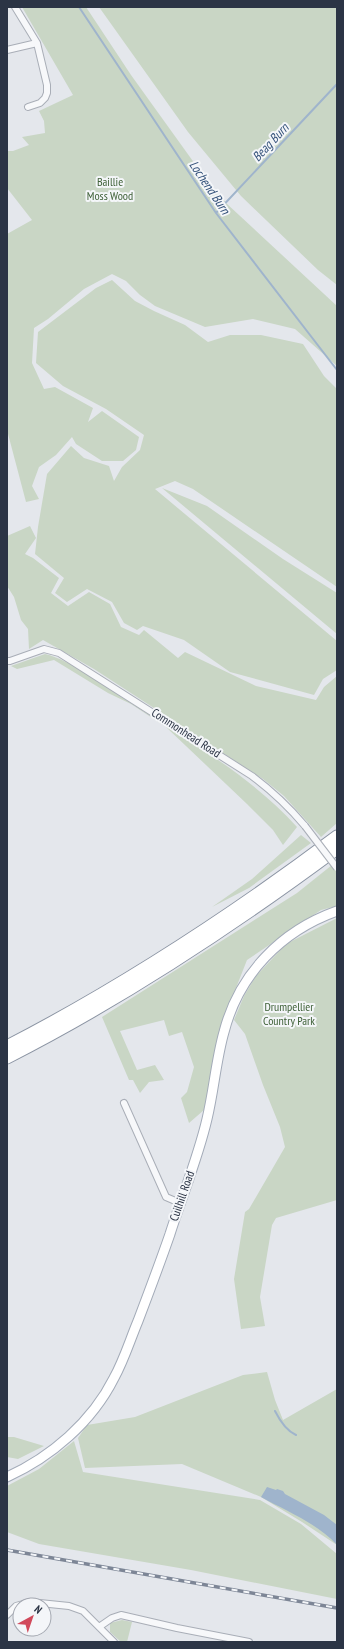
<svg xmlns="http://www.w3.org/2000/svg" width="344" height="1649" font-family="'PT Sans Narrow',sans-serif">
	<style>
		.green { fill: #c9d6c5 }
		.water { fill: #9fb4cc }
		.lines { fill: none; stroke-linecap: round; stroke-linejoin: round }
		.stream { stroke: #9fb4cc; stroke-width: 2 }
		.minor-casing { stroke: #a9aeb7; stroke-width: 8 }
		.primary-casing { stroke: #a3abb8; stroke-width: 11 }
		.motorway-casing { stroke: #8b94a3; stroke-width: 13 }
		.minor { stroke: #f7f8fa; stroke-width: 6 }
		.primary { stroke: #fff; stroke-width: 9 }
		.motorway { stroke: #fff; stroke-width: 11 }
		.rail-casing { stroke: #7d8696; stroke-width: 3.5 }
		.rail { stroke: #f4f6f9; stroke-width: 2; stroke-dasharray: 6; stroke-linecap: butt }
		.minor-bridge-casing { stroke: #a9aeb7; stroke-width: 8; stroke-linecap: butt }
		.minor-bridge { stroke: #f7f8fa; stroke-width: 6 }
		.labels { text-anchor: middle; stroke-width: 4; stroke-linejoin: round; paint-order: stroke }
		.park-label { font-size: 12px; fill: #3f6138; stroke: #f4f6f9 }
		.street-label { font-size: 12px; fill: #2b3445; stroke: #f4f6f9 }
		.water-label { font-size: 13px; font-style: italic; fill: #34527a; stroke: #f4f6f9 }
	</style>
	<rect width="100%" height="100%" fill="#e4e7ec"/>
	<path class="green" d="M22,7H86L131,75L200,171L226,203L337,306V366L295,329L253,319L205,327L155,306L140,295L126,281L112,274L84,289L48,319L34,328L32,363L44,389L55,387L93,408L88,422L102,411L139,437L136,450L123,461H102L76,444L72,437L56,455L39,467L32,486L39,499L26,502L7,430V234L32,220L7,188V151H13L29,145L22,137L45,133L44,121L39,111L73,95Z
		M99,7H337V285L318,270L241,196L188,132Z
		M112,280L135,301L154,311L185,325L208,342L230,335H261L303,344L324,376L337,389V587L193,489L175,481L155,489L337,641V670L323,679L314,695L230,672L184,640L143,626L137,630L124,623L112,602L87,589L67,602L55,593L64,578L35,554L38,527L47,474L71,446L84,458L109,466L114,481L122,467L140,450L144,435L106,409L63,386L36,363L38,332L96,288Z
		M162,488L207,506L283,559L337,593V634Z
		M30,526L36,538L25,554L33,558L59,578L51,593L68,606L89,592L110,604L121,627L139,635L144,630L178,658L185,652L256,686L316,700L324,687L337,676V823L321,837L284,796L263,779L94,669L43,640L29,649L28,629L21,620L14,597L7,586V536Z
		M45,654C71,660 106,687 129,702C187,740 250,775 297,827L283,845L273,830L247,804L166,727L131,704L108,693L54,660L17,669L11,666Z
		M301,835L311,843L249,888L212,907L252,879Z
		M337,861V906L321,910L247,960L225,1016L204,1110L189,1123L181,1098L187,1092L194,1067L182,1032L169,1036L164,1020L120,1031L137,1070L155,1065L164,1080L149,1082L140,1093L133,1080H129L102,1017L297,893Z
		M337,918V1200L276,1218L272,1225L260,1297L265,1326L241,1329L234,1279L245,1212L249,1209L285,1147L280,1127L263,1085L245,1034L234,1020L244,996L256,976L286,944Z
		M267,1372L275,1400L283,1420L337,1389V1545L302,1522L261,1497L182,1464L85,1468L78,1438L87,1425L135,1417L243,1375Z
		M7,1437H14L44,1446L18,1459L7,1457Z
		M74,1441L83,1472L260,1500L301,1524L337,1554V1599L191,1570L39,1544L7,1532V1486L39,1469Z
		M122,1620L132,1622L127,1642H121L110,1632V1623Z"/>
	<path class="water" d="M267,1487L276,1490L277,1489L283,1491L285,1494L324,1515L337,1525V1545C317,1523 286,1511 261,1497Z"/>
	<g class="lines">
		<path class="stream" d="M79,7L216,213L337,370
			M216,213L337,84
			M275,1411C279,1419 287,1431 296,1435"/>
		<defs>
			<path id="minor" d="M15,7L37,43L47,85V93L45,98L40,103L28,107
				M7,50L37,43
				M7,661H10L44,649L59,653L252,776C272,791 289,807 305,826
				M124,1103L166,1197L180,1203
				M7,1615L16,1606L30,1602L69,1606L83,1611L114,1642
				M99,1627L112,1618L121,1615L177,1628L249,1642"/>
			<path id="primary" d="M7,1477C51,1457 92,1422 114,1378C124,1360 130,1340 138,1321C149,1292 160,1263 170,1234C182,1196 198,1158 207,1119C214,1090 216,1060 224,1032C239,974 281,931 337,911"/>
			<path id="motorway" d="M7,1046C123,986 233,914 337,836
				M7,1058C123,999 232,927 337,849"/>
		</defs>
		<use href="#minor" class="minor-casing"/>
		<use href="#primary" class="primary-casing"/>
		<use href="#motorway" class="motorway-casing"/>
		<use href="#minor" class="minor"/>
		<use href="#primary" class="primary"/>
		<use href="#motorway" class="motorway"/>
		<defs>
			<path id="rail" d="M7,1550L337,1608"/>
		</defs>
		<use href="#rail" class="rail-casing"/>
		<use href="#rail" class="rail"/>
		<defs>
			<path id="minor-bridge" d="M305,826L337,868"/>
		</defs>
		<use href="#minor-bridge" class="minor-bridge-casing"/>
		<use href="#minor-bridge" class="minor-bridge"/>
	</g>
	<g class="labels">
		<g class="park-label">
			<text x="110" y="186">Baillie<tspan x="110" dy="14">Moss Wood</tspan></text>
			<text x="289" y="1011">Drumpellier<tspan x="289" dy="14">Country Park</tspan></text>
		</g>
		<g class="street-label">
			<text transform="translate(186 733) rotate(33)" y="4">Commonhead Road</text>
			<text transform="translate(182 1196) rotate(-71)" y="4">Cuilhill Road</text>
		</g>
		<g class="water-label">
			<text transform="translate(270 142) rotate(-47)" y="5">Beag Burn</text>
			<text transform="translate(210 187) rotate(56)" y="5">Lochend Burn</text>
		</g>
	</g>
	<rect width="344" height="1649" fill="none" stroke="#2b3445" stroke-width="16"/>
	<g transform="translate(32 1617) rotate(40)"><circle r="19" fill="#f4f6f9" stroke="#a4a8b1"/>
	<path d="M0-3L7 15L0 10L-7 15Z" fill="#d1495b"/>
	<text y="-6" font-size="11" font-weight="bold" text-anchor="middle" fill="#2b3445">N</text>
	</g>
</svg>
